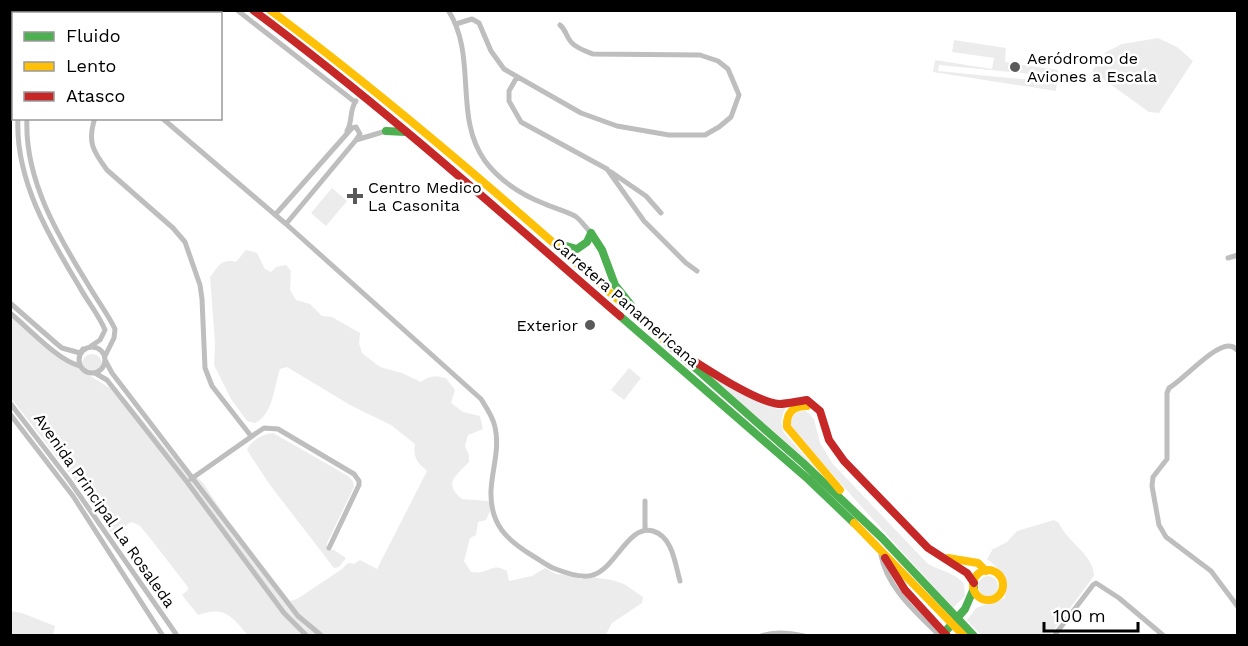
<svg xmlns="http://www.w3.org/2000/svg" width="1248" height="646" font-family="'Work Sans',sans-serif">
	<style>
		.green { fill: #ececec; fill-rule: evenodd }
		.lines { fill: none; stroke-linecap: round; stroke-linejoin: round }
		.street { stroke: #bebebe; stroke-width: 5 }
		.fast { stroke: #4caf50; stroke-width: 8 }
		.slow { stroke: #ffc107; stroke-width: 8 }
		.jam { stroke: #c62828; stroke-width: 8 }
		.poi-dot { fill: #595959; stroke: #fff; stroke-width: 2 }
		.labels { text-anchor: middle; stroke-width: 5; stroke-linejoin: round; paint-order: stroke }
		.poi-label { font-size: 16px; fill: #000; stroke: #fff; text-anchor: start }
		.street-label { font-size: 16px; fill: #000; stroke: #fff }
	</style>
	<rect width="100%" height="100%" fill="#fff"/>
	<path class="green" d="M1158,38L1177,47L1193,61L1159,113L1149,112L1092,71L1106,52L1122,44Z
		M954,40L1006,48L1005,62L1058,70L1056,91L933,72L935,60L992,69L994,58L952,52ZM939,65L1042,75V81L938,71Z
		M332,188L347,201L326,226L311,213Z
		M246,250L257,253L265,269L271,272L276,267L286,265L291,271L290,290L296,300L310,304L322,316L332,317L360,333L359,343L362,353L380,367L402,373L421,382C429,375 436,376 446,378L455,390L451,403L463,412L480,416L483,429L468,435L465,446L469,455V462C457,475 442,483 462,499L488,501L492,507L486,520L478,522L476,535L470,538L464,561L471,572C475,572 479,573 482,572C493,569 495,564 507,571L509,581L532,576L545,568L556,574L568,575L581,579L591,577L612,580L624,584L643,597L642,603L612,623L605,636L248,635C232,617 225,605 198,615L182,595L188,590V587L146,533L139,525L131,522L115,533L110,532L85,493L11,398L10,316L84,372L124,397L188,476L198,478L203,483L225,516L290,601L297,599L342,569L348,563L354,564L360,560L377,569L427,471C417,462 413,458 415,444L391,425L350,405L287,367L280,369C274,387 273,415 255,423L247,421L231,399L214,365L215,343L210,277C218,267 221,258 236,262Z
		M82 364a10 10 0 1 1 20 0a10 10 0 1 1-20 0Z
		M629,368L641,378L624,400L611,390Z
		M703,371L767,406L778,409L786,407C781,417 780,423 784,433L823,476L772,430Z
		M806,411L814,419L820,443L833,464L927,563C939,571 955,572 964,584L965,596L953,608L796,434L791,427C790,416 796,411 806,411Z
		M273,433L348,476L353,481L354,487L327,543V548L329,550H334L346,558L339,567L334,568L270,485L247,450C251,440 263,434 273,433Z
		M1054,520L1059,523C1067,542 1094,555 1094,576L1050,635H981L967,620L976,608L1005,598C1006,579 1003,571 987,559L993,549L1007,542L1017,531Z
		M978 586a10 10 0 1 1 20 0a10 10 0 1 1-20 0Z
		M10,611L22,613L55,626L53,635H11Z"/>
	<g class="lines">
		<path class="street" d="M105,10L116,14
			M237,10L355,102
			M448,10C478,56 453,117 485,161C500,181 522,195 545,204C554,208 566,211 575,216C581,220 586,228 591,233
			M63,14L67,10
			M119,14L126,13
			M147,14L150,10
			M181,14L182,10
			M456,24L472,19L479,23L491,51L504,69L581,113L617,126L669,135H705L719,127L731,117L739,95L728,69L718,61L700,55L593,54C585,51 576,48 571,42C566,36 566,30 560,25
			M517,77L509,91V101L521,122L607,169L644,221L686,263L697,271
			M18,118C15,179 48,235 79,286C87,301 99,315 105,330L100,340L91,346
			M27,118C24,179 58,236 89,286C97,300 108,314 115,329L114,338L105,356
			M95,118C87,142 93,151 107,170L173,228L185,242L200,285L202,299L205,368L212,386L251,436
			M162,118L286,224L481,399C486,407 493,417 495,427C500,449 492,469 491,491C490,525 507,540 533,556C540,560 546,565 553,568C563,572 582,579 593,575C616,568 628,524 653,531C673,537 675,564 680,581
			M347,131C353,121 349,110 356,101
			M356,140L386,131
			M611,172L646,196L661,213
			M275,215L352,128L356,127L360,134L356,140L286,224
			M1228,258L1238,255
			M10,303L57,344L62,348L80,353L83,349
			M10,313C30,329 56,359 80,366
			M79 360a13 13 0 1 1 26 0a13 13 0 1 1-26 0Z
			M1238,351C1235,348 1234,346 1229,346C1214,345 1184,379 1169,388L1167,393V459L1153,477L1152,486L1159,525L1166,537L1211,571L1238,607
			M105,360L112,373L298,616L322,636
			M95,373L107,380L187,482L284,613L307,636
			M10,403L69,480L176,634
			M10,414L73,496L163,636
			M191,479L258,432L264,428L278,429L354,474L359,481V485L329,548
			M645,501V530
			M881,555C887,588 917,613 940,636
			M761,636C774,631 791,633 804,636
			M1054,636L1093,585L1096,583L1119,598L1164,636"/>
		<path class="fast" d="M386,131L406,132
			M591,233L602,250L615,285L631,305
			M559,244L577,249L587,242L591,233
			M620,316L808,479L854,523
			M666,342L803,463L882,538L974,636
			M944,633L965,609L974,588"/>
		<path class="slow" d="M270,10C408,113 537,228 666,342
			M807,406C793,406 786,413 787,427L840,490
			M854,523L964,636
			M948,558L978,563L986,571
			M973 585a15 15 0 1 1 30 0a15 15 0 1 1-30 0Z"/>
		<path class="jam" d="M253,10C381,105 499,211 620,316
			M694,361C713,373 757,402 779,404C788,404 798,401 807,400L820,411L829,440L844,461L928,548L967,573L974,583
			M885,558L905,590L947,636"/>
	</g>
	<g class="poi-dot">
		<circle cx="1015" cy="67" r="6"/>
		<path d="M352 187h6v6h6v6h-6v6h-6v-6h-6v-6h6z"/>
		<circle cx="590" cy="325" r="6"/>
	</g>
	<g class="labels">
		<g class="poi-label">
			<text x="1027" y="64">Aeródromo de<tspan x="1027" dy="18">Aviones a Escala</tspan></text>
			<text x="368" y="193">Centro Medico<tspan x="368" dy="18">La Casonita</tspan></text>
			<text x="578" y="331" text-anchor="end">Exterior</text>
		</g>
		<g class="street-label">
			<text transform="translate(626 302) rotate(41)" y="6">Carretera Panamericana</text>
			<text transform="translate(105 510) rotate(55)" y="6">Avenida Principal La Rosaleda</text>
		</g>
	</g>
	<rect width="1248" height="646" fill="none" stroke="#000000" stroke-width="24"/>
	<rect x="12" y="12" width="210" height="108" fill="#ffffff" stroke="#999999" stroke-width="1.5"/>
	<rect x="24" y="32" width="30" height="9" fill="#4caf50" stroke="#999999" stroke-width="1.5"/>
	<text x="66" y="42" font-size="18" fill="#000000">Fluido</text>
	<rect x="24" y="62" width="30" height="9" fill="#ffc107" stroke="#999999" stroke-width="1.5"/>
	<text x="66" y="72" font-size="18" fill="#000000">Lento</text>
	<rect x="24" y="92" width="30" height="9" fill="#c62828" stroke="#999999" stroke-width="1.5"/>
	<text x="66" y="102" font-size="18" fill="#000000">Atasco</text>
	<path d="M1044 622v9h94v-9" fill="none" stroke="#000000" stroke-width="3"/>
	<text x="1053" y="622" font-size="18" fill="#000000" stroke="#ffffff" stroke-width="4.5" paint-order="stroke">100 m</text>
</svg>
